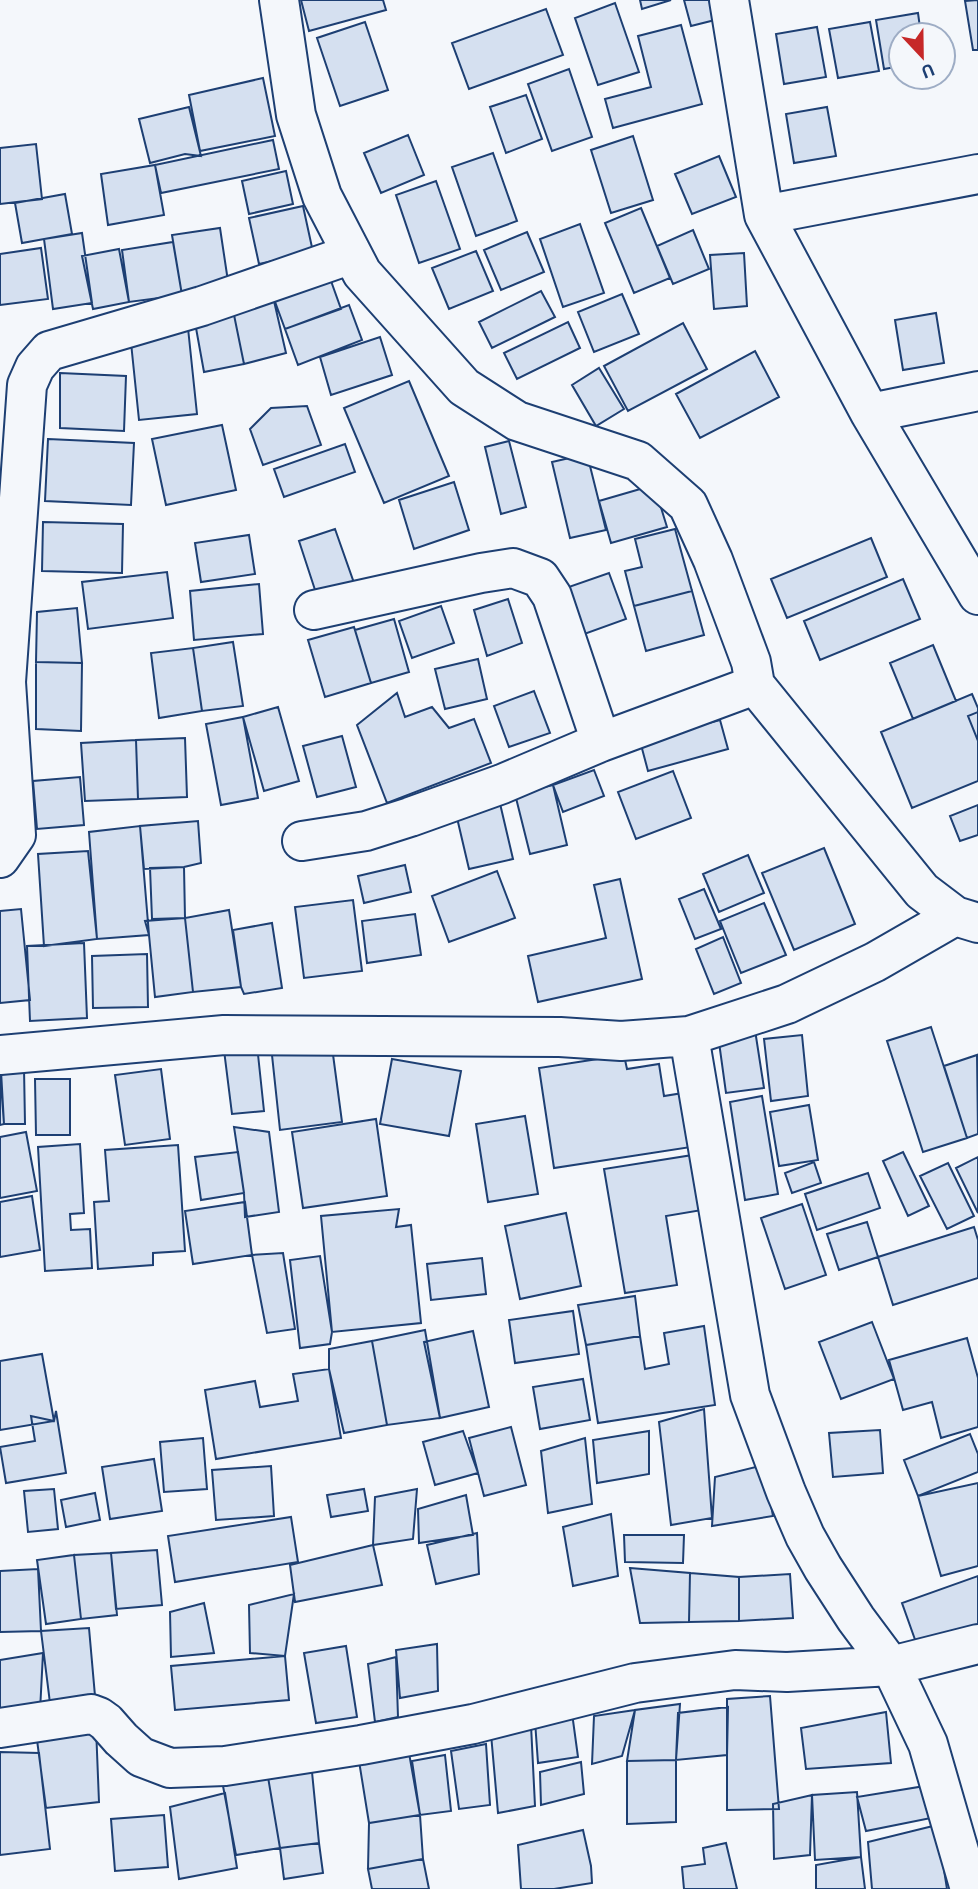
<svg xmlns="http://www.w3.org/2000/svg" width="978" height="1889" font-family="'Alegreya Sans',sans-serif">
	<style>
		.building { fill: #d5e0f0; stroke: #1d3f73; stroke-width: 2 }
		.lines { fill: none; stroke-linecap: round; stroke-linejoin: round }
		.minor-casing { stroke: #1d3f73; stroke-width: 42 }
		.minor { stroke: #f4f7fb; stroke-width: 38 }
	</style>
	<rect width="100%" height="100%" fill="#f4f7fb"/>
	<path class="building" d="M301,0H383L386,10L309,31Z
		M640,0H671L642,9Z
		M684,0H713L719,19L691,26Z
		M978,0V50H973L965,1Z
		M615,3L639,72L598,85L575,18Z
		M546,9L563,55L469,89L452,43Z
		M918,13L921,35H901V66L884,69L876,20Z
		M365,22L388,90L340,106L317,38Z
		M870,22L879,71L838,78L829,29Z
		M681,25L702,104L613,128L605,99L651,87L638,36Z
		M817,27L826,77L784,84L776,34Z
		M569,69L592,137L552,151L528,84Z
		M263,78L275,136L200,151L189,95Z
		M526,95L542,139L506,153L490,107Z
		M189,107L201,156L185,154L150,163L139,119Z
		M827,107L836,156L794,163L786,114Z
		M408,135L424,175L381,193L364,153Z
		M633,136L653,200L611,213L591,150Z
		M273,140L279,169L161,193L155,165Z
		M36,144L42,199L0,204V148Z
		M493,153L517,221L476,236L452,167Z
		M719,156L736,197L692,214L675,174Z
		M155,165L164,215L108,225L101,174Z
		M286,171L293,204L249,214L242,181Z
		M436,181L460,249L419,263L396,195Z
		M65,194L72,234L22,243L15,203Z
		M303,206L313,252L259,264L249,218Z
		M641,208L670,278L634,293L605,223Z
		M580,224L604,293L563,307L540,239Z
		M220,228L229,288L182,295L172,235Z
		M693,230L709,269L673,284L657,246Z
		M527,232L544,272L501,290L484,250Z
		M82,233L92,303L53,309L44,239Z
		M173,242L182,295L129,302L122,250Z
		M41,248L48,299L0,305V254Z
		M119,249L129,302L93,309L82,256Z
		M476,251L493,291L449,309L432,268Z
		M744,253L747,306L714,309L710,255Z
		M326,267L341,309L285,329L270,288Z
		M541,291L555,317L492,348L479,322Z
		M622,294L639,334L594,352L578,312Z
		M274,301L286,353L244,364L233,310Z
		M349,305L362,340L298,365L285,329Z
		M233,310L244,364L204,372L194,317Z
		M936,313L944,363L903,370L895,320Z
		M568,322L580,348L517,379L504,353Z
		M683,323L707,369L628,411L604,366Z
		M188,328L197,414L139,420L130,333Z
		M380,337L392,375L331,395L320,357Z
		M755,351L779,397L700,438L676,394Z
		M599,368L624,409L596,426L572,385Z
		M60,373L126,376L124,431L60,428Z
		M409,381L449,476L384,503L344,408Z
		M307,406L321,445L263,465L250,429L271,408Z
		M222,425L236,490L166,505L152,439Z
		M48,439L134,443L131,505L45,501Z
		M509,441L526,507L501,514L485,447Z
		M345,444L355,472L284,497L274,469Z
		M587,454L606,530L570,538L552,462Z
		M454,482L469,530L414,549L399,500Z
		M654,485L667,527L611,543L599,501Z
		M43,522L123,524L122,573L42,571Z
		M335,529L354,583L317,596L299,541Z
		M675,529L692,591L634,606L625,571L642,567L635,539Z
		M249,535L255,574L201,582L195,543Z
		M871,538L887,577L787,618L771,579Z
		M167,572L173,618L88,629L82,582Z
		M609,573L626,619L576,637L560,590Z
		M903,579L920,619L820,660L804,621Z
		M259,584L263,634L194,640L190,591Z
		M692,591L704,635L646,651L634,606Z
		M508,599L522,643L487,656L474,610Z
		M441,606L454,643L412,658L399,621Z
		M77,608L82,663L36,662L37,612Z
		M394,619L409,672L371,683L355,630Z
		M354,627L371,683L325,697L308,640Z
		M233,642L243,706L202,711L193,648Z
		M933,645L956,701L913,719L890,663Z
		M193,648L202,711L159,718L151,653Z
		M478,659L487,699L445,709L435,669Z
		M36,662L82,663L81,731L36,729Z
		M534,691L550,733L509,747L494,706Z
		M397,693L405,717L432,707L449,728L474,719L491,763L387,803L357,725Z
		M972,694L978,708V781L912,808L881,732Z
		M278,707L299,781L264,791L243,717Z
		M978,712V741L968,716Z
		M243,717L258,798L221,805L206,724Z
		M720,720L728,749L648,771L640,741Z
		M342,736L356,787L317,797L303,746Z
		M185,738L187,797L138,799L136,740Z
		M136,740L138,799L85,801L81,743Z
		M594,770L604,796L563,812L553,785Z
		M673,771L691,818L636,839L618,792Z
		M80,777L84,825L37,829L33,781Z
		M553,785L567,845L530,854L515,794Z
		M498,795L513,859L469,869L454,805Z
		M978,805V835L960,841L950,816Z
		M198,821L201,863L184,867L144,869L140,826Z
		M140,826L149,935L97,939L89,832Z
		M824,848L855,924L794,950L762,873Z
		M88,851L97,939L44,946L38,854Z
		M748,855L764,893L719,912L703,874Z
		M405,865L411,892L364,903L358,876Z
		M184,867L185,918L152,919L150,868Z
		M497,871L515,918L449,942L432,896Z
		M620,879L642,979L538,1002L528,956L606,938L594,885Z
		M704,889L721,929L695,939L679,899Z
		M353,900L362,971L304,978L295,907Z
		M764,903L786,955L741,973L720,921Z
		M21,909L30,1000L0,1003V911Z
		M229,910L241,987L193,992L185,918Z
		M415,914L421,955L367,963L362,921Z
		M185,918L193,992L155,997L149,935L145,921Z
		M272,923L282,988L244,994L241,987L233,930Z
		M723,937L741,983L714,994L696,949Z
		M84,943L87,1018L30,1021L27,946Z
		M147,954L148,1007L93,1008L92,956Z
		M931,1027L967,1138L923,1152L887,1041Z
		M755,1030L764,1088L726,1093L718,1035Z
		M802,1035L808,1096L771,1101L764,1039Z
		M257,1045L264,1111L232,1114L224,1050Z
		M332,1047L342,1122L280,1130L272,1055Z
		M624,1055L627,1069L659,1064L664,1096L683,1093L691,1147L554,1168L539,1068Z
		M977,1055L978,1134L967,1138L944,1066Z
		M392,1059L461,1071L449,1136L380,1124Z
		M24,1068L25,1124H4L1,1071Z
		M161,1069L170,1139L125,1145L115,1075Z
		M0,1071L4,1124L0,1125Z
		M35,1079H70V1135H36Z
		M762,1096L778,1194L745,1200L730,1102Z
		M809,1105L818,1160L779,1166L770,1112Z
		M525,1116L538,1194L488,1202L476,1124Z
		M376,1119L387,1196L303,1208L292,1132Z
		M234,1127L269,1132L279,1212L245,1217L244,1193Z
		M26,1132L37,1191L0,1198V1137Z
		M80,1144L84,1213L70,1214L71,1230L90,1229L92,1268L45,1271L38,1147Z
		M178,1145L185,1251L153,1253V1265L98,1269L94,1202L109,1201L105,1150Z
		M238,1152L244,1193L201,1200L195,1157Z
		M903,1152L929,1206L908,1216L883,1161Z
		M699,1154L708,1209L666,1216L677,1285L625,1293L604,1169Z
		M978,1157V1213L956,1168Z
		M814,1162L821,1183L792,1193L785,1173Z
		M948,1163L974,1216L947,1229L920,1176Z
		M868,1173L880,1208L817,1230L805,1194Z
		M32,1196L40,1250L0,1257V1202Z
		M245,1202L252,1255L193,1264L185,1211Z
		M802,1204L826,1275L785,1289L761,1218Z
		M399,1209L396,1227L411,1225L421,1323L332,1332L321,1216Z
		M566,1213L581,1286L520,1299L505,1226Z
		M867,1222L878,1257L839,1270L827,1234Z
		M974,1227L978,1240V1278L893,1305L878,1257Z
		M283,1253L295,1329L267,1333L252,1255Z
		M320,1256L332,1332L330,1344L300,1348L290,1260Z
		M482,1258L486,1294L431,1300L427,1264Z
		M635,1296L640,1336L586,1345L578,1305Z
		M573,1311L579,1354L515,1363L509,1320Z
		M872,1322L894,1379L841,1399L819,1342Z
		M704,1326L715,1405L598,1423L586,1345L640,1336L645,1369L669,1364L664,1333Z
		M425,1330L440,1418L387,1425L372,1341Z
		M473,1331L489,1407L440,1418L424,1342Z
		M967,1338L978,1378V1427L941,1438L932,1402L903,1410L889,1360Z
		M372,1341L387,1425L344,1433L329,1369V1349Z
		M42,1354L54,1421L0,1430V1361Z
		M329,1369L341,1438L216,1459L205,1390L255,1381L260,1407L298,1401L293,1374Z
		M583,1379L590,1420L540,1429L533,1387Z
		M704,1409L712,1518L671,1525L659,1422Z
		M56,1411L66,1473L6,1483L0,1447L35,1441L31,1416L54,1421Z
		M511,1427L526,1485L484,1496L469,1438Z
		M880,1430L883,1473L833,1477L829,1433Z
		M463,1431L478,1473L435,1485L423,1442Z
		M649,1431V1474L597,1483L593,1440Z
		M970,1434L978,1454V1472L918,1496L904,1460Z
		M203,1438L207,1489L164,1492L160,1442Z
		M585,1438L592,1504L548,1513L541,1451Z
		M154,1459L162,1511L110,1519L102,1467Z
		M764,1465L773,1516L712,1526L715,1477Z
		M271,1466L274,1516L216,1520L212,1470Z
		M978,1483V1566L941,1576L918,1496Z
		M54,1489L58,1529L28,1532L24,1491Z
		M364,1489L368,1511L331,1517L327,1495Z
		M417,1489L413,1539L373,1545L375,1497Z
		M95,1493L100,1520L66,1527L61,1500Z
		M466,1495L473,1535L419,1543L418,1509Z
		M611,1514L618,1576L573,1586L563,1527Z
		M291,1517L298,1562L175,1582L168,1536Z
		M477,1533L479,1574L436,1584L427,1545Z
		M624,1535H684L683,1563L625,1562Z
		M373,1545L382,1585L295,1602L290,1565Z
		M157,1550L162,1605L116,1609L111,1553Z
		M111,1553L117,1615L81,1619L74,1555Z
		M74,1555L81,1619L46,1624L37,1560Z
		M630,1568L690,1573L689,1622L640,1623Z
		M38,1569L41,1631L0,1632V1571Z
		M690,1573L739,1577V1621L689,1622Z
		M790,1574L793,1618L739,1621V1577Z
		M978,1576V1626L918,1648L902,1603Z
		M294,1594L285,1656L250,1653L249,1605Z
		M204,1603L214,1653L171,1657L170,1612Z
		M89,1628L95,1696L50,1703L41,1631Z
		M437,1644L438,1691L400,1698L396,1650Z
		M346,1646L357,1717L316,1723L304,1653Z
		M43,1653L40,1711L0,1716V1660Z
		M285,1656L289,1700L175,1710L171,1666Z
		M396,1657L398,1717L375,1722L368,1664Z
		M770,1696L779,1809L727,1810V1699Z
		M680,1704L676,1760L627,1761L635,1710Z
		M728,1707L727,1755L676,1760L678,1713Z
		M635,1710L622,1756L592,1764L594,1716Z
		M886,1712L891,1763L806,1769L801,1728Z
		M572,1713L578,1757L538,1763L535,1721Z
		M531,1725L535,1806L498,1813L491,1734Z
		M96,1727L99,1802L46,1808L37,1740Z
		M486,1744L490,1805L459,1809L451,1751Z
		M0,1752L39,1753L50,1849L0,1855Z
		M409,1753L420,1815L369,1823L359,1761Z
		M445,1755L451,1811L420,1815L412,1761Z
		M676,1760V1822L627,1824V1761Z
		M581,1762L584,1794L541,1805L540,1772Z
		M312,1772L319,1843L280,1848L268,1777Z
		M268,1777L280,1848L236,1855L223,1786Z
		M925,1786L931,1818L866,1831L857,1797Z
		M857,1792L861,1857L815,1860L812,1795Z
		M225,1793L237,1868L179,1879L170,1807Z
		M812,1795L810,1855L774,1859L773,1804Z
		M164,1815L168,1867L115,1871L111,1819Z
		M420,1815L423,1859L368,1869L369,1823Z
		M937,1825L947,1889H872L868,1842Z
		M583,1830L591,1866L592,1883L554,1889H521L518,1845Z
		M319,1843L323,1873L284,1879L280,1848Z
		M726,1843L737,1889H684L682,1867L705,1864L703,1848Z
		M861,1857L865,1889H816V1865Z
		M423,1859L429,1889H372L368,1869Z"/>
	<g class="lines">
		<defs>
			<path id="minor" d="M279,0L296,115L322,196L362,273L464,387L517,421L638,461L688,505L713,560L751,662L755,685L922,891L955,916L978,923
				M729,0L764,215L978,174
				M764,215L870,413L978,595
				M870,413L978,391
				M314,610L481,573L513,568L540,578L552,596L601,742
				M302,841L366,831L410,817L502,784L601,742L755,685
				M0,858L16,835L6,682L27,385L35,367L49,351L202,306L352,254
				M689,1036L750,1395L786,1492L805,1536L823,1568L856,1619L891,1666L928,1744L970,1889
				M0,1055L224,1035L560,1037L621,1041L689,1036L787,1004L875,962L955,916
				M0,1728L91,1714L99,1717L106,1722L121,1739L141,1757L170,1768L225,1766L361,1745L473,1724L635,1683L735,1670L787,1672L891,1666L978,1644"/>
		</defs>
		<use href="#minor" class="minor-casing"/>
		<use href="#minor" class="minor"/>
	</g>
	<g transform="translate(922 56) rotate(158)"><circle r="33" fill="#f4f7fb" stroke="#9eadc5" stroke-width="2"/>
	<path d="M0-5L12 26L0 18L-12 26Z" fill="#c62828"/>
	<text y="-10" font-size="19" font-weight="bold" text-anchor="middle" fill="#1d3f73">U</text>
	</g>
</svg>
